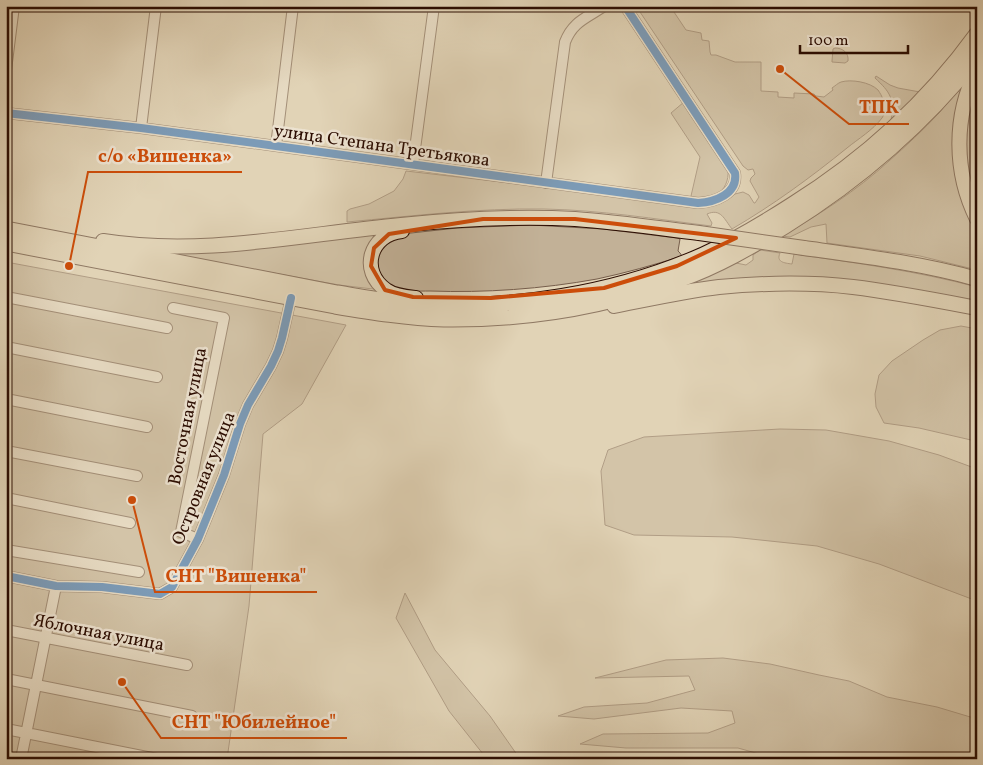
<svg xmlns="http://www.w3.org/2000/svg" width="983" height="765" font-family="Vollkorn,serif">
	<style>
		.green { fill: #c2b197; stroke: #765e4c }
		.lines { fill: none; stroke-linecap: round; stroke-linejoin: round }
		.minor-casing { stroke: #583e2e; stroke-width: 12 }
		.major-casing { stroke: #2b0c01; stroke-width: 16 }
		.highway-casing { stroke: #2b0c01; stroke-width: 17 }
		.minor { stroke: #ece2d0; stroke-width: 10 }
		.major { stroke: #e1d3b6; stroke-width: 14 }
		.highway { stroke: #e1d3b6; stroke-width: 15 }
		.major-bridge-casing { stroke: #2b0c01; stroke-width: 16; stroke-linecap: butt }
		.major-bridge { stroke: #e1d3b6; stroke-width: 14 }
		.cycleway-casing { stroke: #ece2d0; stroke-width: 11 }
		.cycleway { stroke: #0057b8; stroke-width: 8 }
		.marked { fill: none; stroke: #cc4d0a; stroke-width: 4; stroke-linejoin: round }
		.labels { text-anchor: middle; stroke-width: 5; stroke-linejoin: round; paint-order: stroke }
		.street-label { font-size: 18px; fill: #2b0c01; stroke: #ece2d0 }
		.leader { fill: none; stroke: #cc4d0a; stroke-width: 2 }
		.callout-dot { fill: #cc4d0a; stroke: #ece2d0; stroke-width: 2 }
		.callout-label { font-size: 19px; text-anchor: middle; font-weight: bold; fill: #cc4d0a; stroke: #ece2d0; stroke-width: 5; stroke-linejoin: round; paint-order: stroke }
	</style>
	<rect width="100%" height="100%" fill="#e1d3b6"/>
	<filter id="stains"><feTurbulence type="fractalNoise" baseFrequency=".004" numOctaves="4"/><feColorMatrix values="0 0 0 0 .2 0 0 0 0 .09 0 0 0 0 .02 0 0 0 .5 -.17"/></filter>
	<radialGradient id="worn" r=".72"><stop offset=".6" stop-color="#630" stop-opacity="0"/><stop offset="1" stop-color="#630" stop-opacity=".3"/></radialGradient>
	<path class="green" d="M636,6H670L686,30L701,33L702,40L709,41L710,52L711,55H716L735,62H761V91L778,92V97L794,98V93L814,94L816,96L824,97L833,90L832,88C835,86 838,83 841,82C851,79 870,82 878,90C880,93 882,96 883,100C885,106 886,112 882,118C873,130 858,139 847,148C810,178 773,205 732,229C724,219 721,208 707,214L712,223L711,226C655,219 600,210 544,209C478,208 412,216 347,222V211L350,209L369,204L394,191L403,179L406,171L614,195L719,202L735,194L743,192L749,195L754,203H755L759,197L750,181L751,178L755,174L753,169L748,170L743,166Z
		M835,48C843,48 849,53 848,61L845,63L832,62V61L833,49Z
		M876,76L890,85L898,88L920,92L891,120C895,99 890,92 875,78Z
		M963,89L969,217L977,231V270L920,256L827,243L826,224L811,227L790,237L782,236C820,214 856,191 889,161C906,146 923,130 939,113C946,105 953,93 963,89Z
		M977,91V202C967,172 963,140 971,109C972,103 973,96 977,91Z
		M684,102L728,170C730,191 710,205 691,196L700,157L671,113Z
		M531,225L603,229L677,238L680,239L678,251L680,253L682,256C654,265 625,273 597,279C542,289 485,293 430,291C419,291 401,292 392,287C389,286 382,281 380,278C374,266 378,256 382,245L402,234L457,228Z
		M376,233L367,250L375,288V289H373L339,285L154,251Z
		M760,250L780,253C776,262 784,263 792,264L794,254C856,263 917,271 977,287V301L934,293L684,286L685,284L736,263L746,265L753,260V255Z
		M6,262L346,325L302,404L263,434L249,606L227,759H6Z
		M961,326L977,329V443L971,440L919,428L884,423L876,407L875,394L879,375L892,361L923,340L940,330Z
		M780,429L826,430L889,441L939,455L977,469V601L879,564L817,546L732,537L634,535L605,525L601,471L608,450L644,437Z
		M405,593L435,650L490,716L520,759H487L449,711L396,618Z
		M723,658L770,664L819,675L849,681L887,697L937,707L977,719V759H777L738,748H626L580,744L603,734L708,733L735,723L732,711L681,708L594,719L558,716L584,707L647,703L695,690L689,676L595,678L666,660Z"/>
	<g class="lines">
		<defs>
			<path id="minor" d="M6,70L14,6
				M6,113L141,128L276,146L698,203C715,202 738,194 735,173L625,6
				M141,128L156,6
				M276,146L293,6
				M413,164L434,6
				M546,183L565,42C573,21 587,18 604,6
				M6,297L167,328
				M173,308L224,318L181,532L198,539
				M6,347L157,377
				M6,399L147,427
				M6,451L137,476
				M6,498L130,523
				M6,550L139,572
				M6,576L56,586L102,587L160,594L172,587L198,539L224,475L240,424L248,405L271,366L278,351L282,338L291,298
				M6,630L187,665
				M6,679L192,716
				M6,729L157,759
				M21,759L56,586"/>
			<path id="major" d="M977,70C953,116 954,173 977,219
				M402,231C370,234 359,271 386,290C394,296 406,297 416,298
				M103,241C203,257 302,234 401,225C459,219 517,216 575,219C617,222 658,228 699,233
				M804,248C862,256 920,263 977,279
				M614,306C649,299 684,291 719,287C763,283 809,282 853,287C894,292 935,300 977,308"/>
			<path id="highway" d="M6,229L337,293C362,297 387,302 412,304C509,311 615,294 703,255C734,241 764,223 792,205C864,160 927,103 977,34
				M6,243L335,306C371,312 408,318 444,319C524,320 606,307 681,279C718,266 752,246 785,226C859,180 923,125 977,57"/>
		</defs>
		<use href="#minor" class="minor-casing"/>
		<use href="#major" class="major-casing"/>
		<use href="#highway" class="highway-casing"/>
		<use href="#minor" class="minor"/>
		<use href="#major" class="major"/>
		<use href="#highway" class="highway"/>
		<defs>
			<path id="major-bridge" d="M699,233L804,248"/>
		</defs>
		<use href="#major-bridge" class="major-bridge-casing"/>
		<use href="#major-bridge" class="major-bridge"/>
		<defs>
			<path id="cycleway" d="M6,113L141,128L276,146L698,203C715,202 738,194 735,173L625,6
				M6,576L56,586L102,587L160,594L172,587L198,539L224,475L240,424L248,405L271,366L278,351L282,338L291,298"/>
		</defs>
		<use href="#cycleway" class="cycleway-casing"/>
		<use href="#cycleway" class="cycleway"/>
	</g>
	<path d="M0 0H983V765H0ZM483,219H575L736,238L677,266L604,288L491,298L413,297L385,290L371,266L374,248L389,234Z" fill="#e1d3b6" fill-opacity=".55" fill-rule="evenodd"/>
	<path class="marked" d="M483,219H575L736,238L677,266L604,288L491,298L413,297L385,290L371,266L374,248L389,234Z"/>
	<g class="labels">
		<g class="street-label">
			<text transform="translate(382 145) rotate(8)" y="6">улица Степана Третьякова</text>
			<text transform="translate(187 416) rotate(-79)" y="6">Восточная улица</text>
			<text transform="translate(203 478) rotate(-68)" y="6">Островная улица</text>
			<text transform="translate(99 632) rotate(11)" y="6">Яблочная улица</text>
		</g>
	</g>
	<path class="leader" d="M780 69L849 124H909M69 266L88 172H242M132 500L155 592H317M122 682L161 738H347"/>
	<g class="callout-dot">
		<circle cx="780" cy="69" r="5"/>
		<circle cx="69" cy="266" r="5"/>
		<circle cx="132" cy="500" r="5"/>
		<circle cx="122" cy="682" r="5"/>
	</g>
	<g class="callout-label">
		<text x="879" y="113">ТПК</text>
		<text x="165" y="162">с/о «Вишенка»</text>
		<text x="236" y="582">СНТ "Вишенка"</text>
		<text x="254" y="728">СНТ "Юбилейное"</text>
	</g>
	<rect width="983" height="765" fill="none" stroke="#e1d3b6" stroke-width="25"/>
	<rect x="8" y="8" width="968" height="750" fill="none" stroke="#2b0c01" stroke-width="2.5"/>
	<rect x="12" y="12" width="958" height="740" fill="none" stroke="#2b0c01"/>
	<path d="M800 45v8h108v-8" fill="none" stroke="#2b0c01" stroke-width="2.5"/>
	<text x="808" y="45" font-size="15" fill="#2b0c01" stroke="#ece2d0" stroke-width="4" paint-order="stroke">100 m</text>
	<rect width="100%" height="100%" filter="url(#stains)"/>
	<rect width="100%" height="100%" fill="url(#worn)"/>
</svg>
